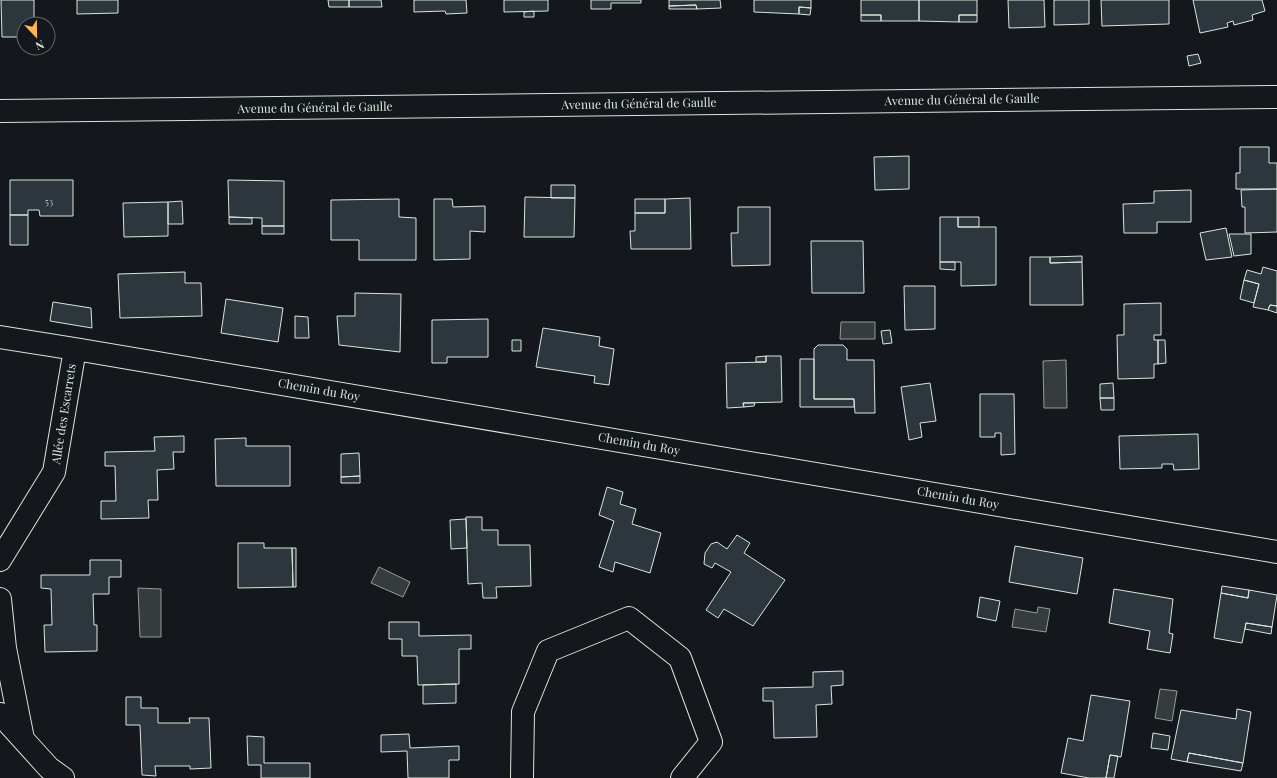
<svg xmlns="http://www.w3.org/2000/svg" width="1277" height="778" font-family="'Playfair Display',serif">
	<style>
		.water { fill: #363b3e; stroke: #939e99 }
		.building { fill: #2c363c; stroke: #d8e6dc }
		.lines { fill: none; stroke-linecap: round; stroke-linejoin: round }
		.minor-casing { stroke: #d8e6dc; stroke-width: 24 }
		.major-casing { stroke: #d8e6dc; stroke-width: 24 }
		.minor { stroke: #14181c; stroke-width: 22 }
		.major { stroke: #14181c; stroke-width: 22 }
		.labels { text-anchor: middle; stroke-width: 3; stroke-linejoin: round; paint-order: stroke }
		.number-label { font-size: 10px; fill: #adbab4 }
		.street-label { font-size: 12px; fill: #d8e6dc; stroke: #14181c }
	</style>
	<rect width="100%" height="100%" fill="#14181c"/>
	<path class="water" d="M841,322H875V339H840Z
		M1066,360L1067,408H1044L1043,361Z
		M379,567L410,582L403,597L371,583Z
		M138,588L161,589V637H140Z
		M1038,607L1050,609L1046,632L1012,627L1015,609L1037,613Z
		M1160,689L1177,691L1172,721L1155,718Z"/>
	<path class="building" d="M1,0H34V24H24V37H2Z
		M77,0H118V13L77,14Z
		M328,0H349V7H329Z
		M349,0H381L382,7H349Z
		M414,0H466L467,13L446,14L445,11L414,12Z
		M504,0H548V11L504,12Z
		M591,0H641V3H611V9H591Z
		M669,0H720L721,8L697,9L696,5L669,6Z
		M754,0H811V8L799,7V14L754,12Z
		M861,0H919V21H881V15H861Z
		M919,0H977V15H959V22L919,21Z
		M1008,0H1044L1045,27L1009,28Z
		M1054,0H1089V24L1054,25Z
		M1101,0H1169V24L1102,26Z
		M1193,0H1262L1265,11L1252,15L1253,20L1234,25L1233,21L1227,23L1228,27L1200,33Z
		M696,5L697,9H669V6Z
		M799,7L811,8L810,15L799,14Z
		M534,11V17H524V12Z
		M861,15H881V21H861Z
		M959,15H977V22H959Z
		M1198,54L1201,63L1189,66L1187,56Z
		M1240,147H1269V163H1277V189H1236V173H1240Z
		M909,156V189L875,190L874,157Z
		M10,180H73V216H40L39,210H28V215H10Z
		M228,180L284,181V226H262V218L229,217Z
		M551,185H575V198H551Z
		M1277,189V232L1245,233V207H1242L1241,190Z
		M1191,190V222H1157V233H1124L1123,204L1154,203V191Z
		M525,197L575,198L574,237H524Z
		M690,198L691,249H631L630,231H635V213H665V199Z
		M399,199V217L416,218V260H359V240H331V200Z
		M434,199H452L453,207L485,206V232L470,231V259L434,260Z
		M635,199H665V213H635Z
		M182,201L183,224H168V202Z
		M168,202V236L124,237L123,203Z
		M738,207H770V265L732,266L731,233H738Z
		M10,215H28V245H10Z
		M229,217L252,218V224H229Z
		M940,217H958V227H996V285L961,286V262H940Z
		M958,217H979V227H958Z
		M262,226H284V234H262Z
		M1226,228L1232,257L1206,260L1200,233Z
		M1229,234H1251V254L1234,256Z
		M811,241H863L864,293H812Z
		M1082,256V262L1050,263V257Z
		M1030,257H1050V263L1082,262L1083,305H1030Z
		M940,262H955V270L940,269Z
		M1263,267L1277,271V306L1270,305L1268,310L1253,307L1259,284L1244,280L1247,270L1261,274Z
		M185,272V283H201L202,316L120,318L118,274Z
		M1244,280L1259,284L1254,303L1240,299Z
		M904,286H935V329L905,330Z
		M355,293L401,294L400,352L339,345L337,316H355Z
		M226,299L283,308L278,342L221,333Z
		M53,302L91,308L92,328L50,321Z
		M1161,303V335H1154V340H1158V364H1154V378L1118,379L1117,335H1124V304Z
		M1270,305L1277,306V313L1268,310Z
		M295,316L308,317L309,338H295Z
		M488,319V357H447V363H432V320Z
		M543,328L600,337L599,346L614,349L609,385L594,383L595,376L536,367Z
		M890,330L892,343L883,344L881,331Z
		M512,340H521V351H512Z
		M1158,340H1165L1166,363L1158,364Z
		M818,345H843L847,349V360H874L875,413H855L854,399H814V349Z
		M766,356V362H756V357Z
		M766,356H781L782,402L743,403L744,407L727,408L726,363L766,362Z
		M800,359H814V399H854V407H800Z
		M930,383L936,421L920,423L922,437L909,440L901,387Z
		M1113,383L1114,398H1100V384Z
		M980,394H1014L1015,454L1001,455V433H995V437H980Z
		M1100,398H1114V410H1101Z
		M743,403H755L754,406L744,407Z
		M1198,434L1199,469L1174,470L1173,464H1162V468L1120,469L1119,436Z
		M184,436V452H173L174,469L157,470L158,500H148L149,518L101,519V501H116L115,466H105V452L155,451L154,437Z
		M246,438V446H290V486H216L215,439Z
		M359,453L360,476L341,477V454Z
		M360,476V483H341V477Z
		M607,487L623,492L620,504L636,509L632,524L661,533L650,573L615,562L613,572L599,567L614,521L599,515Z
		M466,517H482V530H498V545H530L531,586L496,587L497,598H483L482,583L468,584Z
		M466,519L467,548L451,549L450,520Z
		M737,535L750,543L744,553L785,580L753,626L724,609L718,618L706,610L731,572L715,563L712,568L704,564L705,553L711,544L717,542L727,549Z
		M238,543H264V548H292L293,587L238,588Z
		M1015,546L1083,558L1077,594L1009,582Z
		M292,548H296V587H293Z
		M90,560H121V577H109V594H93L94,625H97V651L45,652L44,625H52L51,589L41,588V575H90Z
		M1222,586L1249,590L1248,598L1221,593Z
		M1114,589L1173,599L1169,633L1173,634L1170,653L1147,649L1150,631L1109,623Z
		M1249,590L1277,595L1272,627L1246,623L1242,643L1214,638L1221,593L1248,598Z
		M980,597L1000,601L996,621L977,617Z
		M389,622H419V636L471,635V649H459V684L418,685L417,656H402V639H389Z
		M1246,623L1272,627L1271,634L1245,629Z
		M843,671V685L831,686L832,704L816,705L817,737L774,738L773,701H763V688L813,687V672Z
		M456,684V703L423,704V685Z
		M1091,695L1130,701L1121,757L1110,755L1106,778H1089L1061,773L1068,738L1083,741Z
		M126,697H141V708H158V723H190L189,718H209L211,768L190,769V766H155L156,776L142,775L140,725H126Z
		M1237,709L1251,712L1243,763L1189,753L1187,762L1171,759L1181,710L1236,719Z
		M1153,733L1170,736L1168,750L1151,748Z
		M409,734L410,748L459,746V760H449V778H408L407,751L381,752V735Z
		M247,736L264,737V763H310V778H261V765H248Z
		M1189,753L1243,763L1241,771L1187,762Z
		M1110,755L1118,756L1114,778H1106Z"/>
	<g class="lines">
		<defs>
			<path id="minor" d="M0,337L75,349L1277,552
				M0,560L54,472L75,349
				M0,599L5,648L23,739
				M0,714L49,768L63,778
				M522,778L523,712L548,651L629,618L680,658L711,742L682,778"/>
			<path id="major" d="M0,111L1277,97"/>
		</defs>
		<use href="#minor" class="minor-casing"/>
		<use href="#major" class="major-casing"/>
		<use href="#minor" class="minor"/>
		<use href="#major" class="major"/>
	</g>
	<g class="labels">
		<g class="number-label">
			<text x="49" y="205">53</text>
		</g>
		<g class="street-label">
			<text transform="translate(962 100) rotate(-1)" y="4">Avenue du Général de Gaulle</text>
			<text transform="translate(639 104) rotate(-1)" y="4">Avenue du Général de Gaulle</text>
			<text transform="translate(315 108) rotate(-1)" y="4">Avenue du Général de Gaulle</text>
			<text transform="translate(319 390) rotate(10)" y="4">Chemin du Roy</text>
			<text transform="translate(64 414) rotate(-81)" y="4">Allée des Escarrets</text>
			<text transform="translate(639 444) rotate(10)" y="4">Chemin du Roy</text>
			<text transform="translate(958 498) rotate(10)" y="4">Chemin du Roy</text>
		</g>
	</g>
	<g transform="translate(36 36) rotate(158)"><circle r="19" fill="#14181c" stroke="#626a69"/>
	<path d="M0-3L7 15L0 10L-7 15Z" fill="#ffb74d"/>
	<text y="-6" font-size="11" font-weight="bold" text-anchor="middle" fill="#d8e6dc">N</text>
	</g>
</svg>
